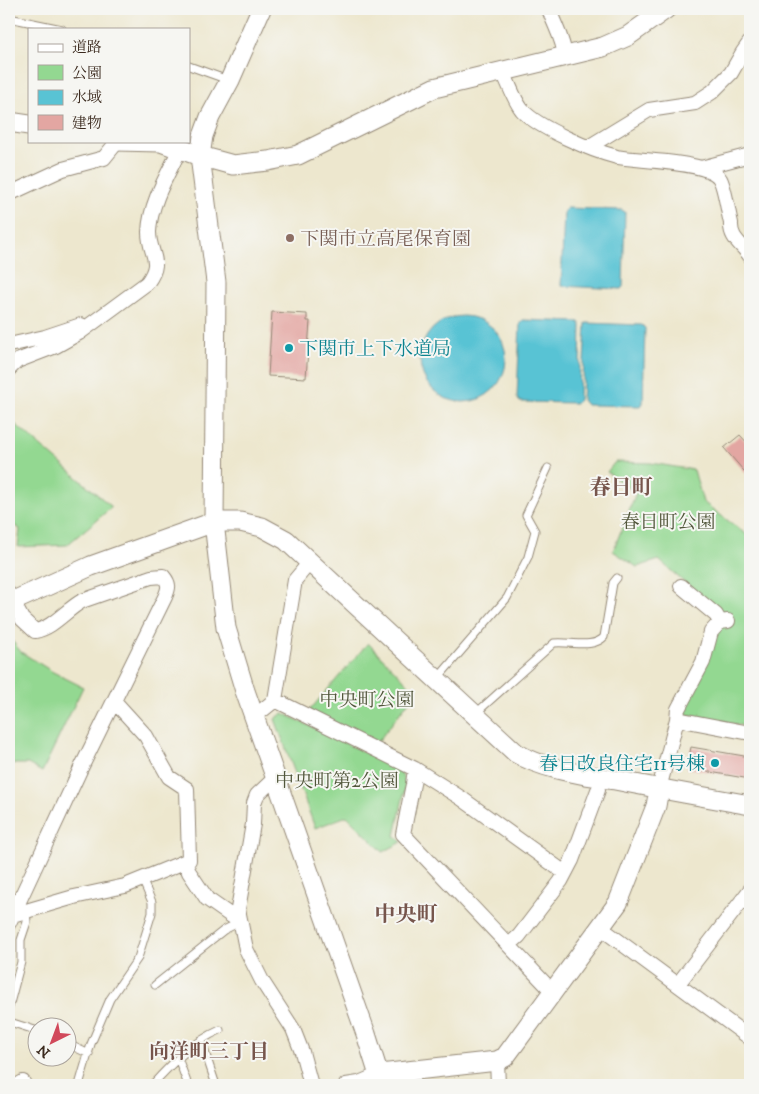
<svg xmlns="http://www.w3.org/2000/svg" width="759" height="1094" font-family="'IM FELL DW Pica','Noto Serif JP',serif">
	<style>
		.green { fill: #93d891; stroke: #678158 }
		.water { fill: #59c3d4; stroke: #4a7679 }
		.building { fill: #e3a6a2 }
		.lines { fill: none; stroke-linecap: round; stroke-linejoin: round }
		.lane-casing { stroke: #948876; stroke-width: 9 }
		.street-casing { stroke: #948876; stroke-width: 16 }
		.secondary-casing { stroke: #948876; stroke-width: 21 }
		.lane { stroke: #fff; stroke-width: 7 }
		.street { stroke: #fff; stroke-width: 14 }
		.secondary { stroke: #fff; stroke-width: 19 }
		.education-dot { fill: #8d6e63; stroke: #f6f6f2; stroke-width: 2 }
		.culture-dot { fill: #0f9aa8; stroke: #f6f6f2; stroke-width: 2 }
		.labels { text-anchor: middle; stroke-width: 4; stroke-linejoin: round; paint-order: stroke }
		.education-label { font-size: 19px; fill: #785e54; stroke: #f6f6f2; text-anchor: start }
		.culture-label { font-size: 19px; fill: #0d838f; stroke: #f6f6f2; text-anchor: start }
		.park-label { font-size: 19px; fill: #51563b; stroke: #f6f6f2 }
		.neighbourhood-label { font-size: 20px; font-weight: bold; fill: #76554c; stroke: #f6f6f2 }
		.quarter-label { font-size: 21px; font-weight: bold; fill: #76554c; stroke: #f6f6f2 }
	</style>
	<rect width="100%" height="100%" fill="#f6f6f2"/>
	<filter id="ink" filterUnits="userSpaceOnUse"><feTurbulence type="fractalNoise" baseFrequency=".02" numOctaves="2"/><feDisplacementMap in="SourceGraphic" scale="10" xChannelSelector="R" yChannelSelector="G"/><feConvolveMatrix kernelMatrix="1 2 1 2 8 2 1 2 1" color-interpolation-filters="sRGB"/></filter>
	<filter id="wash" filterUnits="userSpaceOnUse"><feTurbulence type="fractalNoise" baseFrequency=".0096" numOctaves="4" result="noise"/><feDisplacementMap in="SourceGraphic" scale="20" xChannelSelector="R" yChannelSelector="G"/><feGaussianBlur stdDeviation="1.12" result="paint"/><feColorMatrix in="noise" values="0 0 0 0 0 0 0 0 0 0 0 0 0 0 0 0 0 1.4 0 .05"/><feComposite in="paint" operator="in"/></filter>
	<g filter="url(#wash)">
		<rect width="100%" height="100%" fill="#ede7ce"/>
		<path class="green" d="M9,419L112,507L67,545L18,547L20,529L9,522Z
			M615,462L651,463L694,470L703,502L750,537V727L685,714L682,710L721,615L659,560L637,567L613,551L636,493L607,472Z
			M9,637L21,652L53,672L83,687L42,772L28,764H11L9,766Z
			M368,643L416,692L377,743L309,711Z
			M283,713L399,769L406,784L395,836L402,842L383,852L347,816L315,828L275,719Z"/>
		<path class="water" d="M567,208L622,210L625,212L623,287L621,289L561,286L564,211Z
			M420 359a43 43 0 1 1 86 0a43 43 0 1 1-86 0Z
			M523,320L579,322L581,325L579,400L576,403L520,402L517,398L520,323Z
			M586,323L642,325L645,328L643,403L641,406L586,405L582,400Z"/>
		<g id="blocks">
			<path class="building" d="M272,312L307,314V321H310L306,378L268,376Z
				M740,435L750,446V478L724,448Z
				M691,747L750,757V779L687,768Z"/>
		</g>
	</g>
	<g filter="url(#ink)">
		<use href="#blocks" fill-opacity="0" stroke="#948876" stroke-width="1"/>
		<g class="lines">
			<defs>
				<path id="lane" d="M9,18L62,29
					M189,66L228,80
					M437,679L507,598L528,557L535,531L526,515L548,468
					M475,714L554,643C569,641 593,649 604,637L613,583L617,578
					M741,902L750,908
					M155,985L224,930L240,922
					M9,1007L21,962V940L27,922L26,911
					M9,1020L13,1023L38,1031
					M201,1040L216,1085
					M68,1044L89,1054
					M178,1058L188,1085
					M79,1085L91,1044L110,999L138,958L152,913V902L142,879
					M152,1085C172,1063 193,1042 220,1030"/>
				<path id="street" d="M549,9C554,25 564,40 565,57
					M503,72C509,84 514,100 522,110C538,128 593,151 617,157C637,161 711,161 720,179C725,188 728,212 731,223C730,239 742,244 750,256
					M590,146L649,110L695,103L712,92L731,73L743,52L750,42
					M701,168L750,155
					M9,194L63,169L104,158L117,142
					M9,345L45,337L81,325
					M9,369L17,361L56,346L79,333L147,283C164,260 149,255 149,232C150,203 168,174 180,149
					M681,586L716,615L720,622
					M9,594L22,619L35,631C53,628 66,610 82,601L151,577L163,576C170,584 169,588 165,597L81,768L9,923
					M275,700L415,769L461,798L565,873
					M254,717L275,700L295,580L310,562
					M677,719L750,733
					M415,769L413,784L403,834L553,992
					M276,777L257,795L254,803L253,824L238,909L246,949L262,981L293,1029L302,1052L311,1085
					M659,789L677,719L678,709L703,662L711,632L720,622L728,621
					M185,862L189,872L207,899L240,922
					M9,916L74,897L125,886L189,860L187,789L169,777L146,736L115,702
					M609,934L750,1038
					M509,945L519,936L561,881L572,860L598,790
					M678,984L750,890
					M497,1061L498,1085
					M18,1085L23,1082
					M346,1085L359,1083L380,1074"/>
				<path id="secondary" d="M261,9L230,80L210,117L203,136L200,156L216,282L214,522L226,628L245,691L366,1034L382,1085
					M9,122L29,125
					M116,141L161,142L200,156L233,165L268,161L298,155L434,88L603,47L628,36L666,9
					M9,603L91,566L214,522H240L262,527L286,540L516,753C545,770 581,774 615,780C660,789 705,797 750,805
					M380,1074L497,1061L505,1057L618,903L656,806L659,789"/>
			</defs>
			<use href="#lane" class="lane-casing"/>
			<use href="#street" class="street-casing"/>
			<use href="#secondary" class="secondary-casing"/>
			<use href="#lane" class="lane"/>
			<use href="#street" class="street"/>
			<use href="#secondary" class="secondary"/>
		</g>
	</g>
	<circle class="education-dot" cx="290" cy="238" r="5"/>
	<g class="culture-dot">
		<circle cx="289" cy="348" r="5"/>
		<circle cx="715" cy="763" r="5"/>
	</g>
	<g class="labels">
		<g class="education-label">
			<text x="300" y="245">下関市立高尾保育園</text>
		</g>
		<g class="culture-label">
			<text x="299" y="355">下関市上下水道局</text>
			<text x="705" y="770" text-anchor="end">春日改良住宅11号棟</text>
		</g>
		<g class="park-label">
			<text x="668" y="528">春日町公園</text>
			<text x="367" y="706">中央町公園</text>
			<text x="337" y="787">中央町第2公園</text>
		</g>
		<g class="neighbourhood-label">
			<text x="209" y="1058">向洋町三丁目</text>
		</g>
		<g class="quarter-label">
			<text x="621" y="494">春日町</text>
			<text x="406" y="921">中央町</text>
		</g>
	</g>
	<rect width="759" height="1094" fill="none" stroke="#f6f6f2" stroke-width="30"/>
	<rect x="28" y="28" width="162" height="115" fill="#f6f6f2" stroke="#aba49d"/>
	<rect x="38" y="44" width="25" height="8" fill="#ffffff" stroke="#aba49d"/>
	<text x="72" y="52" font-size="15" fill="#3b2a1e">道路</text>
	<rect x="38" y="65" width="25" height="15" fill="#93d891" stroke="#aba49d"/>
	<text x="72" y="78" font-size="15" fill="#3b2a1e">公園</text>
	<rect x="38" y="90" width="25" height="15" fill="#59c3d4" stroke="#aba49d"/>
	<text x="72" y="102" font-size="15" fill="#3b2a1e">水域</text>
	<rect x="38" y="115" width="25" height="15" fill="#e3a6a2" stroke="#aba49d"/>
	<text x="72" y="128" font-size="15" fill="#3b2a1e">建物</text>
	<g transform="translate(52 1042) rotate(222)"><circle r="24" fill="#f6f6f2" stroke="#aba49d"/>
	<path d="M0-4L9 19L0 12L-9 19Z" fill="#d1495b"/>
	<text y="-8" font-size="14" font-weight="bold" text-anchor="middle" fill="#3b2a1e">N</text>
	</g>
</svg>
